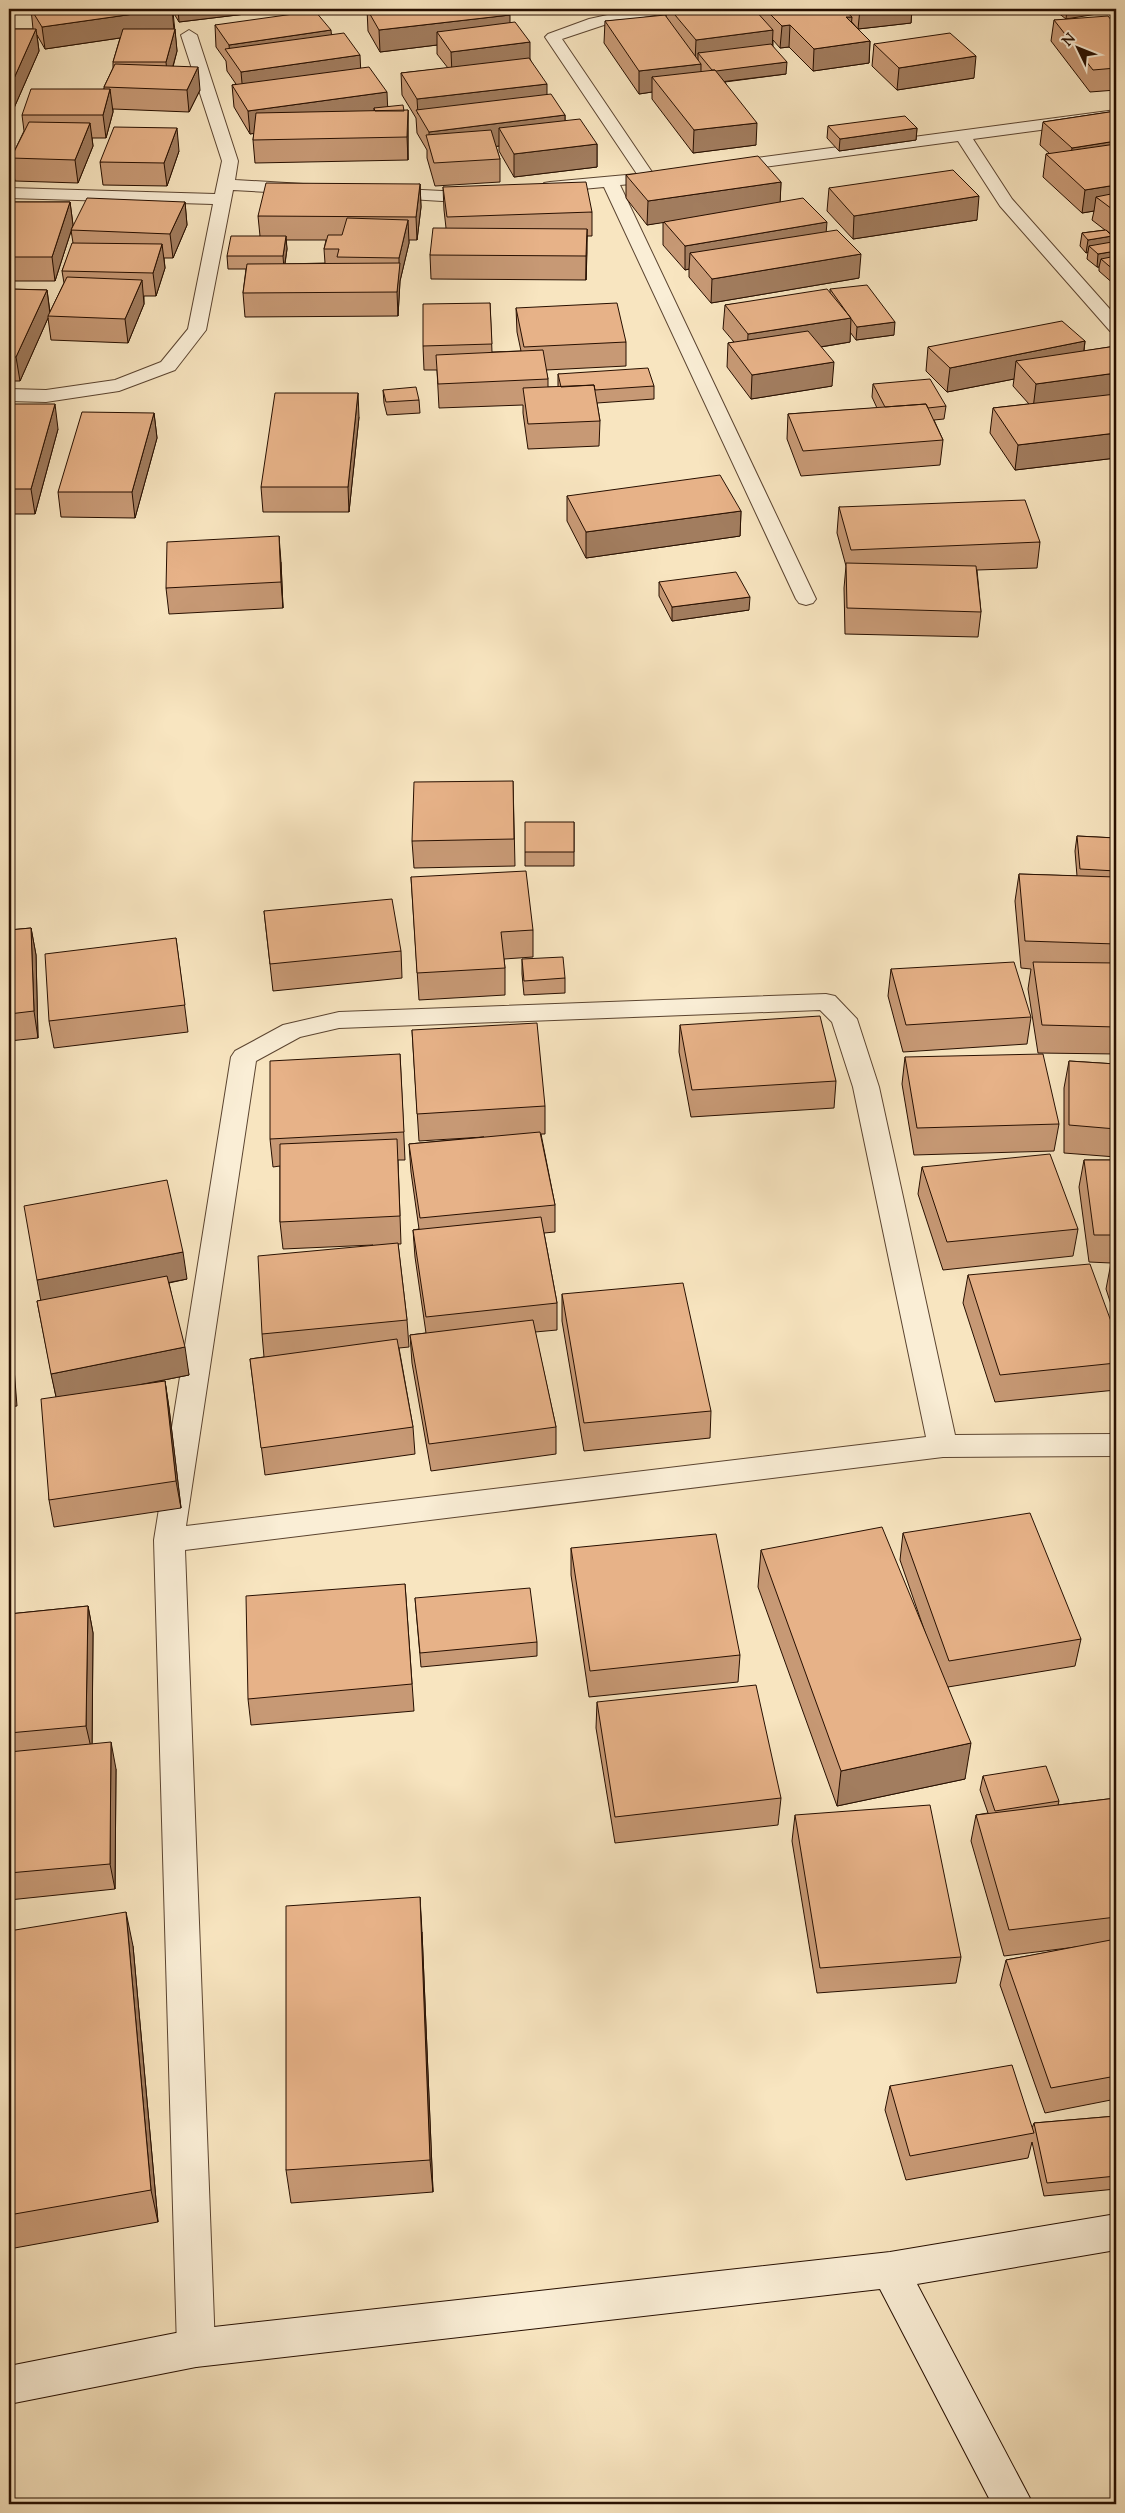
<svg xmlns="http://www.w3.org/2000/svg" width="1125" height="2513" font-family="'Sorts Mill Goudy',serif">
	<style>
		.lines { fill: none; stroke-linecap: round; stroke-linejoin: round }
		.street-casing { stroke: #5b4430; stroke-width: 2 }
		.secondary-casing { stroke: #270f00; stroke-width: 2 }
		.street { fill: #faeed6; fill-rule: evenodd }
		.secondary { fill: #faeed6; fill-rule: evenodd }
		.wall { fill: #c79975; stroke: #270f00; fill-rule: evenodd }
		.shaded-wall { fill: #a27d5f; stroke: #270f00 }
		.building { fill: #e7b288; stroke: #270f00 }
	</style>
	<rect width="100%" height="100%" fill="#f8e5c0"/>
	<filter id="stains"><feTurbulence type="fractalNoise" baseFrequency=".004" numOctaves="4"/><feColorMatrix values="0 0 0 0 .2 0 0 0 0 .09 0 0 0 0 .02 0 0 0 .5 -.17"/></filter>
	<radialGradient id="worn" r=".72"><stop offset=".6" stop-color="#630" stop-opacity="0"/><stop offset="1" stop-color="#630" stop-opacity=".3"/></radialGradient>
	<g class="lines">
		<defs>
			<path id="street" d="M635,9H673L666,13L610,23L562,39L652,172H670L672,176L670,180L664,181L620,185L816,599L813,603L806,605L799,603L796,599L604,187L550,192L544,191L542,187L544,183L550,182L637,174L545,37L548,34L589,19Z
				M189,30L197,35L238,161L235,180L303,184L309,185L311,189L309,193L303,194L233,190L206,330L175,370L119,391L46,402L9,401V389L46,390L115,380L161,362L188,329L213,204L9,198V188L215,194L222,161L181,35Z
				M1116,110V120L973,139L1012,199L1116,316V332L1110,331L1000,206L958,141L726,172L720,171L718,167L720,163L726,162Z
				M383,188L442,191L480,189L486,190L488,194L486,198L480,199L442,201L377,197L375,193L377,189Z
				M826,994L835,996L857,1019L879,1087L955,1435L1116,1434V1456L943,1457L185,1550L215,2348L210,2361L196,2367L182,2361L177,2348L154,1540L231,1057L235,1051L283,1025L339,1012ZM820,1010L832,1022L853,1087L926,1437L186,1526L256,1061L300,1037L339,1028Z"/>
			<path id="secondary" d="M1116,2214V2250L917,2284L1033,2504H992L880,2289L196,2367L9,2404V2366L196,2329L890,2252Z"/>
		</defs>
		<use href="#street" class="street-casing"/>
		<use href="#secondary" class="secondary-casing"/>
		<use href="#street" class="street"/>
		<use href="#secondary" class="secondary"/>
	</g>
	<path class="wall" d="M31,9H287L179,22L173,12L177,51L173,67L200,90L189,112L113,109V112L106,138H92L93,146L78,183L15,181L11,158L24,131L22,115L104,89V87L113,68V62L120,38L45,49L37,35L39,51L14,108L9,107V29H33Z
		M367,9L510,23L530,59L547,95L565,115V120L597,144V167L514,177L499,151V146L496,147L500,159V182L435,186L427,158V150L417,133L416,118L402,95L401,73L448,68L437,54V45L380,52L368,31Z
		M667,9H912L911,23L858,29L851,21V23L870,41L869,63L813,71L789,47L780,48L773,40V46L786,74L725,82L756,145L693,153L652,99V92L639,94L604,43L605,21L666,17Z
		M1053,9H1116L1066,19Z
		M1113,14H1116V90L1090,92L1051,41L1054,20H1112Z
		M215,25L332,34L361,68L387,106L404,111L408,110V160L255,163L253,140L254,133L250,134L234,107L232,85L236,84L227,71L226,61L216,47Z
		M874,44L974,78L897,90L872,66Z
		M1116,111V238L1106,230L1111,242L1116,246V286L1099,271V267H1097L1087,259L1088,252L1086,253L1080,246L1082,233L1105,230L1092,220L1094,211L1082,213L1043,177L1046,154H1050L1040,145L1043,122Z
		M828,126L917,128L916,140L839,151L827,138Z
		M179,151L167,186L103,185L100,162Z
		M626,175L781,182L780,202L826,231L859,278L711,303L689,277V269L685,270L663,245V222L647,225L626,198Z
		M420,184L421,207L417,240H409V243L400,281L398,316L245,317L243,293L246,269H228L227,256L260,236L258,216ZM286,240H326L324,249L325,263L285,264L287,249Z
		M443,187L592,212V236H587L586,280L431,279L430,255L446,228L444,210Z
		M829,188L977,220L853,239L827,211Z
		M9,202H70L73,225L55,281H9Z
		M185,202L187,225L173,258H164L165,268L156,296H144V304L128,343L51,340L48,318L20,381H9V289L47,290L50,312L64,283L62,271L73,243L71,230Z
		M830,289L894,335L856,340L850,332V342L821,347L832,386L751,399L727,367L728,343L734,342L723,329L725,305L830,293Z
		M490,303L492,352L521,351L517,332L516,308L626,342V366L546,370L548,379V387H558V374L654,386V399L597,403L600,421L599,446L528,449L523,413V405L439,408L437,370H424L423,346Z
		M1085,341L1084,351L1116,346V458L1015,470L990,433L993,408L1029,404L1013,386L1014,379L947,392L926,371L928,347Z
		M873,384L946,406L944,419L934,420L943,440L940,465L801,476L787,439L788,414L877,408L872,397Z
		M383,390L419,400L420,413L387,415L384,403Z
		M9,404L58,429L35,514H9Z
		M154,413L157,438L135,518L61,517L58,492Z
		M359,417L349,512H263L261,487Z
		M567,496L741,511L740,536L586,558L567,521Z
		M839,507L1040,542L1037,568L977,570L981,612L978,637L845,634L844,588L846,566L837,533Z
		M281,562L283,608L169,614L166,588Z
		M659,582L749,610L672,621L659,596Z
		M513,781L515,866L414,868L412,841Z
		M574,822V866H525V852Z
		M1077,836L1116,838V1054L1038,1053L1028,989L1031,969L1021,968L1015,901L1019,874L1077,876L1075,851Z
		M411,877L533,930V957L504,959L505,968V995L419,1000Z
		M264,911L401,951L402,978L273,991Z
		M31,928L36,955L38,1038L9,1041V930Z
		M176,938L188,1032L54,1048L49,1021Z
		M522,959L565,978V993L524,995L522,974Z
		M891,969L1031,1017L1027,1044L903,1052L888,996Z
		M680,1025L836,1081L834,1108L691,1117L679,1052Z
		M412,1030L545,1106V1134H541L555,1205V1232L544,1233L557,1303V1330L535,1332L556,1427V1454L431,1471L412,1363L410,1335L426,1333L415,1257L413,1230L419,1229L411,1172L409,1144L484,1137L419,1141Z
		M400,1054L405,1160H398L401,1244H398L407,1320L409,1347L399,1348L413,1427L415,1454L265,1475L250,1359L264,1357L262,1334L373,1245L283,1249L280,1222V1166L273,1167L270,1139Z
		M905,1057L1059,1124L1054,1151L914,1155L902,1084Z
		M1069,1061L1116,1064V1157L1064,1153V1088Z
		M1084,1160H1116V1320L1106,1289L1111,1263L1089,1262L1079,1187Z
		M922,1167L1078,1229L1073,1256L943,1270L918,1194Z
		M968,1275L1116,1335V1390L995,1402L963,1303Z
		M187,1279L169,1283L189,1375L139,1385L165,1381L169,1408L181,1508L54,1527L49,1500L56,1397L37,1301Z
		M562,1294L711,1411L710,1438L584,1451L562,1321Z
		M903,1533L1081,1639L1075,1666L948,1687L965,1779L837,1806L758,1587L761,1550L926,1635L900,1560Z
		M571,1548L740,1655L738,1682L589,1697L571,1575Z
		M405,1584L414,1711L251,1725L248,1699Z
		M415,1598L537,1642V1656L421,1667Z
		M88,1606L93,1633L92,1744L116,1769L115,1889L9,1900V1614Z
		M597,1702L781,1798L778,1825L615,1843L596,1728Z
		M983,1776L1059,1801L1058,1805L1116,1798V2099L1045,2113L1000,1985L1006,1960L1076,1947L1004,1956L971,1841L976,1815L988,1813L980,1790Z
		M795,1815L961,1957L956,1983L817,1993L792,1841Z
		M9,1931L133,1946L158,2222L9,2249Z
		M422,1932L433,2192L291,2203L286,2170Z
		M890,2086L1032,2128L1034,2123L1116,2116V2189L1044,2196L1032,2142L1028,2158L906,2180L885,2110Z"/>
	<path class="shaded-wall" d="M169,9H172L174,30L45,49L42,27Z
		M178,9H287L179,22Z
		M860,9H912L911,23L858,29Z
		M1067,9H1116V11L1066,19Z
		M510,15V37L437,32V45L380,52L379,30Z
		M846,17H852L850,39Z
		M790,25L789,47L780,48L782,26Z
		M36,29L39,51L14,108L11,85Z
		M175,29L177,51L168,84L166,62Z
		M331,30L333,52L230,56L229,45Z
		M773,30L772,52L698,53V61L695,62L696,40Z
		M870,41L869,63L813,71L814,49Z
		M530,42V64L452,74L451,52Z
		M360,55L361,76L243,94L241,72Z
		M976,56L974,78L897,90L899,68Z
		M787,62L786,74L712,83V71Z
		M701,64V87L652,77V92L639,94V71Z
		M198,67L200,90L189,112L187,90Z
		M547,84V106L418,114L417,99Z
		M110,89L113,112L106,138L103,115Z
		M387,92L388,115L374,108V117L250,134L248,111Z
		M408,110V160L407,137Z
		M565,115V138L499,128V146L432,154L429,145V132Z
		M90,123L93,146L78,183L75,160Z
		M757,123L756,145L693,153L694,130Z
		M177,128L179,151L167,186L164,163Z
		M917,128L916,140L839,151L840,139Z
		M1116,141V163L1069,171L1072,148Z
		M597,144V167L514,177V154Z
		M781,182L780,205L647,225L648,201Z
		M420,184L421,207L417,240L416,217Z
		M1116,185V208L1096,197L1094,211L1082,213L1085,190Z
		M979,196L977,220L853,239L854,216Z
		M70,202L73,225L55,281L52,257Z
		M185,202L187,225L173,258L170,234Z
		M408,220L409,243L400,281L398,316L397,292L399,265V258Z
		M827,222L825,246L690,253L689,269L685,270V246Z
		M587,229V253L586,280V256Z
		M286,236L287,249L284,269L283,256Z
		M1112,236L1110,249L1089,246L1088,252L1086,253L1088,240Z
		M162,244L165,268L156,296L153,273Z
		M1116,251V264L1101,259L1099,267H1097L1098,254Z
		M861,254L859,278L711,303L712,279Z
		M142,280L144,304L128,343L125,319Z
		M47,290L50,314L48,316V318L20,381L16,357Z
		M851,318L850,342L747,359L748,334Z
		M895,322L894,335L856,340L857,327Z
		M1085,341L1082,365L1016,361L1014,379L947,392L950,368Z
		M834,362L832,386L751,399L752,375Z
		M1116,373V397L1033,409L1036,384Z
		M358,393L359,417L349,512L348,487Z
		M55,404L58,429L35,514L31,489Z
		M154,413L157,438L135,518L132,492Z
		M1116,433V458L1015,470L1018,445Z
		M741,511L740,536L586,558V532Z
		M279,536L281,562L283,608L281,582Z
		M750,597L749,610L672,621V607Z
		M31,928L36,955L38,1038L34,1011Z
		M183,1252L187,1279L42,1307L37,1280Z
		M9,1321L11,1330L17,1406L9,1407Z
		M185,1347L189,1375L57,1401L51,1374Z
		M165,1381L169,1408L181,1508L176,1481Z
		M88,1606L93,1633L92,1752L86,1726Z
		M111,1742L116,1769L115,1889L110,1864Z
		M971,1743L965,1779L837,1806L841,1771Z
		M420,1897L422,1932L433,2192L430,2160Z
		M126,1912L133,1946L158,2222L151,2190Z"/>
	<path class="building" d="M31,9H169L42,27Z
		M367,9H506L510,15L379,30Z
		M670,9H754L773,30L696,40Z
		M765,9H843L852,17H846L870,41L814,49L790,25L782,26Z
		M315,11L331,30L229,45L215,25Z
		M665,15L701,64L639,71L605,21Z
		M1108,16L1116,26V68L1093,70L1054,20Z
		M515,22L530,42L451,52L437,32Z
		M9,29H36L11,85H9Z
		M123,29H175L166,62H113Z
		M344,33L360,55L241,72L225,49Z
		M950,33L976,56L899,68L874,44Z
		M771,44L787,62L716,71L715,70H712L698,53Z
		M529,58L547,84L417,99L401,73Z
		M115,64L198,67L187,90L104,87Z
		M369,67L387,92L248,111L232,85Z
		M715,70L757,123L694,130L652,77Z
		M31,89H110L103,115H22Z
		M551,94L565,115L429,132L416,110Z
		M403,105L404,111H375L374,108Z
		M408,110L407,137L253,140L256,113Z
		M1116,111V141L1072,148L1043,122Z
		M905,116L917,128L840,139L828,126Z
		M580,119L597,144L514,154L499,128Z
		M29,122L90,123L75,160L11,158Z
		M114,127L177,128L164,163L100,162Z
		M491,130L500,159L434,163L426,135Z
		M1116,144V185L1085,190L1046,154Z
		M758,156L781,182L648,201L626,175Z
		M953,170L979,196L854,216L829,188Z
		M586,182L592,212L447,217L443,187Z
		M266,183L420,184L416,217L258,216Z
		M1116,193V212L1096,197Z
		M87,198L185,202L170,234L71,230Z
		M803,198L827,222L685,246L664,222Z
		M9,202H70L52,257H9Z
		M347,218L408,220L399,258L337,257L339,249H324L328,235H342Z
		M433,228L587,229L586,256L430,255Z
		M837,230L861,254L712,279L690,253Z
		M1106,230L1112,236L1088,240L1082,233Z
		M231,236H286L283,256H227Z
		M1112,242L1116,246V251L1098,254L1089,246Z
		M72,243L162,244L153,273L62,271Z
		M1116,256V272L1101,259Z
		M400,263L397,292L243,293L247,264Z
		M67,277L142,280L125,319L48,316Z
		M867,285L895,322L857,327L830,289Z
		M9,289L47,290L16,357H9Z
		M827,289L851,318L748,334L725,305Z
		M490,303L492,344L423,346V304Z
		M617,303L626,342L524,347L516,308Z
		M1062,321L1085,341L950,368L928,347Z
		M808,331L834,362L752,375L728,343Z
		M1116,346V373L1036,384L1016,361Z
		M543,350L548,379L438,384L436,355Z
		M648,368L654,386L595,390L594,385L561,387L558,374Z
		M930,379L946,406L928,408L926,404L885,407L873,384Z
		M594,385L600,421L528,424L523,388Z
		M416,387L419,400L386,402L383,390Z
		M275,393H358L348,487H261Z
		M1116,394V433L1018,445L993,408Z
		M9,404H55L31,489H9Z
		M926,404L943,440L803,451L788,414Z
		M82,412L154,413L132,492H58Z
		M720,475L741,511L586,532L567,496Z
		M1025,500L1040,542L851,550L839,507Z
		M279,536L281,582L166,588L167,542Z
		M846,563L976,566L981,612L847,608Z
		M736,572L750,597L672,607L659,582Z
		M513,781L514,839L412,841L414,782Z
		M525,822H574V852H525Z
		M1077,836L1116,838V871L1080,869Z
		M526,871L533,930L501,932L505,968L417,973L411,877Z
		M1019,874L1116,877V944L1025,941Z
		M392,899L401,951L270,964L264,911Z
		M31,928L34,1011L9,1014V930Z
		M176,938L185,1005L49,1021L45,954Z
		M563,957L565,978L524,981L522,959Z
		M1014,962L1031,1017L906,1025L891,969Z
		M1033,962L1116,963V1027L1042,1025Z
		M820,1016L836,1081L692,1090L680,1025Z
		M537,1023L545,1106L417,1114L412,1030Z
		M400,1054L404,1132L270,1139V1061Z
		M1043,1054L1059,1124L917,1128L905,1057Z
		M1069,1061L1116,1064V1129L1069,1125Z
		M540,1132L555,1205L420,1218L409,1144Z
		M397,1139L400,1216L280,1222V1144Z
		M1050,1154L1078,1229L947,1242L922,1167Z
		M1084,1160H1116V1235H1094Z
		M167,1180L183,1252L37,1280L24,1206Z
		M541,1217L557,1303L426,1317L413,1230Z
		M398,1243L407,1320L262,1334L258,1256Z
		M1112,1261H1116V1275Z
		M1090,1264L1116,1335V1363L1000,1375L968,1275Z
		M167,1276L185,1347L51,1374L37,1301Z
		M683,1283L711,1411L584,1423L562,1294Z
		M533,1320L556,1427L429,1444L410,1335Z
		M397,1339L413,1427L261,1448L250,1359Z
		M9,1351L11,1379H9Z
		M165,1381L176,1481L49,1500L41,1399Z
		M1030,1513L1081,1639L949,1661L903,1533Z
		M882,1527L971,1743L841,1771L761,1550Z
		M716,1534L740,1655L590,1671L571,1548Z
		M405,1584L412,1684L248,1699L246,1596Z
		M530,1588L537,1642L420,1653L415,1598Z
		M88,1606L86,1726L9,1733V1614Z
		M756,1685L781,1798L615,1817L597,1702Z
		M111,1742L110,1864L9,1873V1752Z
		M1046,1766L1059,1801L995,1811L983,1776Z
		M1116,1798V1917L1009,1930L976,1815Z
		M930,1805L961,1957L820,1968L795,1815Z
		M420,1897L430,2160L286,2170V1906Z
		M126,1912L151,2190L9,2215V1931Z
		M1116,1939V2076L1051,2088L1006,1960Z
		M1012,2065L1034,2133L910,2156L890,2086Z
		M1116,2116V2176L1047,2183L1034,2123Z"/>
	<rect width="1125" height="2513" fill="none" stroke="#f8e5c0" stroke-width="30"/>
	<rect x="10" y="10" width="1105" height="2493" fill="none" stroke="#270f00" stroke-width="2.5"/>
	<rect x="15" y="15" width="1095" height="2483" fill="none" stroke="#270f00"/>
	<g transform="translate(1078 48) rotate(313)" stroke="#faeed6" stroke-width="4" paint-order="stroke">
	<path d="M0-4L9 19L0 12L-9 19Z" fill="#270f00"/>
	<text y="-8" font-size="14" font-weight="bold" text-anchor="middle" fill="#270f00">N</text>
	</g>
	<rect width="100%" height="100%" filter="url(#stains)"/>
	<rect width="100%" height="100%" fill="url(#worn)"/>
</svg>
